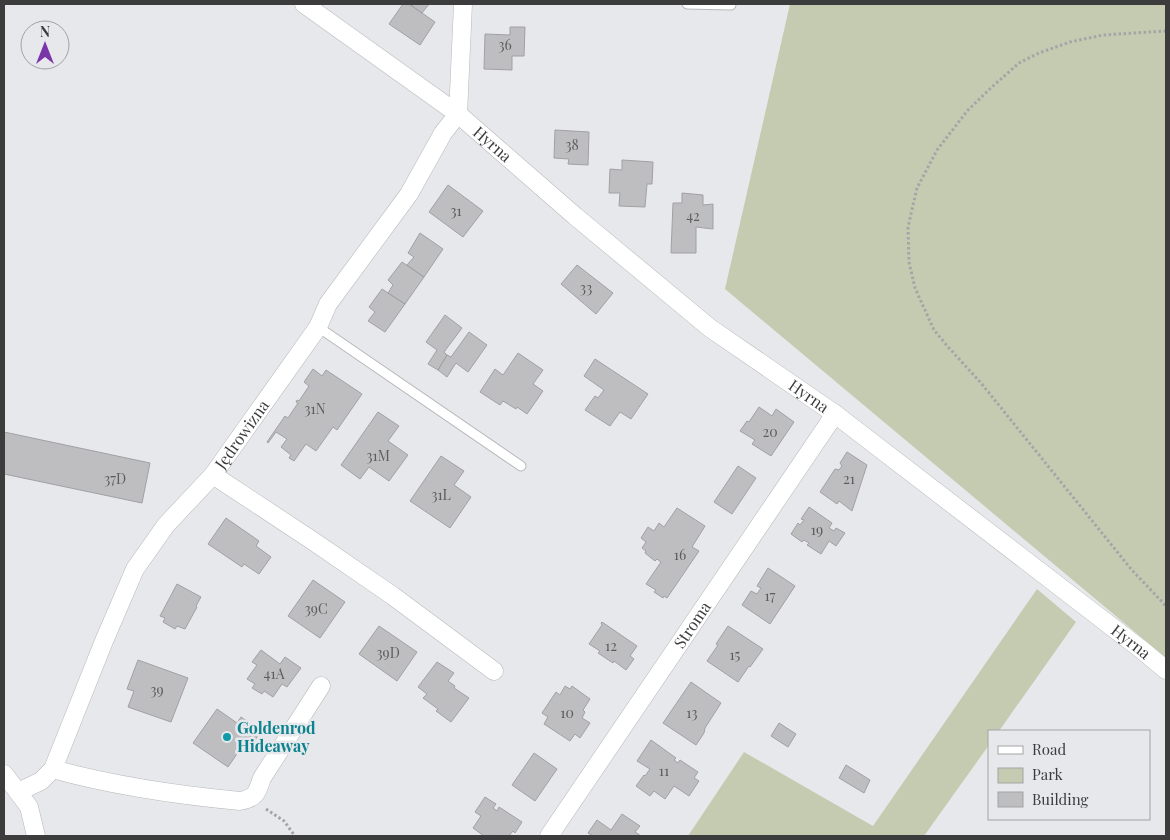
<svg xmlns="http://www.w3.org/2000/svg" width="1170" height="840" font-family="'Playfair Display',serif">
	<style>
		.green { fill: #c5cbb1 }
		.building { fill: #bebdc0; stroke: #a1a0a3 }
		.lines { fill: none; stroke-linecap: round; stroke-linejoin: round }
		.lane-casing { stroke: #b7b8bb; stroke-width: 11 }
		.street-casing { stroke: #b7b8bb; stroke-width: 19 }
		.path { stroke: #a5a5a8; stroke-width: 3; stroke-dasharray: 2.5 2.5; stroke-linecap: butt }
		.lane { stroke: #fff; stroke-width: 9 }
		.street { stroke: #fff; stroke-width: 18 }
		.culture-dot { fill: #0f9aa8; stroke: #e7e8eb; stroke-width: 2 }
		.labels { text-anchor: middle; stroke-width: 5; stroke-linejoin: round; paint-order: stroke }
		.number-label { font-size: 14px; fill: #5c5c5e }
		.street-label { font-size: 16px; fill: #3c3c3d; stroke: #e7e8eb }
		.culture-label { font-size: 16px; font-weight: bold; fill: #0d838f; stroke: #e7e8eb; text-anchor: start }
	</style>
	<rect width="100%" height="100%" fill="#e7e8eb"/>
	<path class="green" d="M790,4H1166V658L725,289Z
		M1037,589L1076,622L999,731H989V745L924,836H688L744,752L873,826Z"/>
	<path class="building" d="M403,4H409L435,22L420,45L389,24Z
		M409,4H429L422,13Z
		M510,27H525L524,56H512V70L484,69L485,34L510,35Z
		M555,130L589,132L588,165L568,164L569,159L554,158Z
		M622,160L653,162L652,184H647L645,207L619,206L620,193H609L610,169L622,170Z
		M448,185L483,211L463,237L429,212Z
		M682,193L703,195V205L713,204V229L696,227V253H671L673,203H682Z
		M420,233L443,249L424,277L407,265L414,257L408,253Z
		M402,262L424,277L405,304L388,293L393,285L388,280Z
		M577,265L613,293L596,314L561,284Z
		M382,289L405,304L385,332L368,321L375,312L369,307Z
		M445,315L462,328L444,352L447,355L438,370L428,364L437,350L426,342Z
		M469,332L487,345L468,372L456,363L447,377L438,370L447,355L451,357Z
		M518,353L543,370L533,384L543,391L527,414L517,407L516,409L503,401L500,405L480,392L495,369L503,375Z
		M595,359L648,394L631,419L620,412L610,426L585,410L595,396L598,398L604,390L584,376Z
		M313,369L322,376L326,370L362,394L337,430L333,427L316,451L306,444L294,461L289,458L291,455L281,447L287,439L276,432L268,443L267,442L285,416L288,418L298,403L296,402L297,400L299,401L309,386L304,382Z
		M759,407L772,416L776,409L794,422L771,456L752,444L755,440L740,431L747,421L749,422Z
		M378,412L399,426L388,441L408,455L389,481L369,467L360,479L341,465Z
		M4,432L150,463L142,503L4,474Z
		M847,452L867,465L852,511L839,501L837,504L820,492L835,469L839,470L842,466L840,463Z
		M441,456L464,471L454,485L471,497L450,528L410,501Z
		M738,466L756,478L732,514L714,502Z
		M809,507L832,523L829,528L834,531L836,528L845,533L836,546L829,541L821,554L807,545L809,543L804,540L802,542L791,534L798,523L800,525L804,520L801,519Z
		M677,508L705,526L692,547L699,551L667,598L664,596L663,598L654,592L656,590L646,584L661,562L657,559L655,561L645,553L646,551L642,548L646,542L641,538L648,527L654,531L659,523L664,527Z
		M226,518L259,541L256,546L271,557L259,574L244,564L242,567L208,544Z
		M768,568L795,586L770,624L742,605L751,591L757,594L761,588L757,586Z
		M313,580L345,602L320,638L288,616Z
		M177,584L201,597L196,606L197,607L185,629L177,626L175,629L163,622L165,618L160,616Z
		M602,622L637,646L630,656L634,659L626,670L614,661L613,663L598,653L600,651L589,644L602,625L601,623Z
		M379,626L417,652L397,681L359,654Z
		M728,626L763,649L750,667L749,666L738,682L707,661L718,645L716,644Z
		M261,650L280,664L285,657L301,668L287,687L282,684L273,697L264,691L262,694L252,688L255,684L247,679L257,665L252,662Z
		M138,660L188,678L171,722L128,707L134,691L127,689Z
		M437,662L454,673L448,681L455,686L454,688L469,698L451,722L436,711L438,709L423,698L427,694L418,687Z
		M691,682L721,703L705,728L704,733L696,745L663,723Z
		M565,686L570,689L572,686L590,699L583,710L585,712L582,718L590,723L580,738L575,734L570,741L544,724L548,717L542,713L556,692L560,695Z
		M217,709L237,723L241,717L261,731L247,752L241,748L228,767L193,743Z
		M779,723L796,734L788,747L771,736Z
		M651,740L676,758L674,760L678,763L680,760L698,772L694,778L699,781L689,796L674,786L665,799L654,791L650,796L636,786L644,775L645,776L650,769L637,761Z
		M534,753L557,769L535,801L512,785Z
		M846,765L870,780L864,793L839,778Z
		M485,797L496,804L493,808L497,811L499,807L522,822L515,833L513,831L509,836H491L489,835L488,836H484L473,828L481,816L475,812Z
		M622,814L640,826L635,832L641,836H593L588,833L597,820L611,830Z"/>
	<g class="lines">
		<defs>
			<path id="lane" d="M687,4L731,5
				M318,327L521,466"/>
			<g id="street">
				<path id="s1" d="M304,4L458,114L575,216L710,328L835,414L1142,650L1166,670"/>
				<path d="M458,114L463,4"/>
				<path d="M213,475L313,541L393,596L494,671"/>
				<path d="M53,769C114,786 177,795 240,801C256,798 257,793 262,778L321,686"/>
				<path d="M4,774L18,792L29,807L36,836"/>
				<path id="s2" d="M18,792L41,781L53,769L104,641L135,569L166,525L213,475L318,327L328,304L409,194L443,133L458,114"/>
				<path id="s3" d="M549,836L835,414"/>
			</g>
		</defs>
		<use href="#lane" class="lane-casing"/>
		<use href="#street" class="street-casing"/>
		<path class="path" d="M1166,31L1103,35L1070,42L1039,53L1019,63L993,86L968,110L937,150L917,188L908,227L909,262L915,288L934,330L949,348L981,383L1131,569L1166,606
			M266,809L284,821L295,836"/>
		<use href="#lane" class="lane"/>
		<use href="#street" class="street"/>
	</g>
	<circle class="culture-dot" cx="227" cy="737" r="5"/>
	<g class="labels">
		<g class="number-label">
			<text x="505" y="50">36</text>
			<text x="572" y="150">38</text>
			<text x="456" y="216">31</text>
			<text x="693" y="221">42</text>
			<text x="586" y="293">33</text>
			<text x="315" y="414">31N</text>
			<text x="770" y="437">20</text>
			<text x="378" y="461">31M</text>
			<text x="115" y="484">37D</text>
			<text x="849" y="484">21</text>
			<text x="441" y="500">31L</text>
			<text x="817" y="535">19</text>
			<text x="680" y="560">16</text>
			<text x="770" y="601">17</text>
			<text x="316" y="614">39C</text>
			<text x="611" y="651">12</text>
			<text x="388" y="658">39D</text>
			<text x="735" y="660">15</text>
			<text x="274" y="679">41A</text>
			<text x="157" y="695">39</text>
			<text x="567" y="718">10</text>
			<text x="692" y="718">13</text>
			<text x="664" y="776">11</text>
		</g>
		<g class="street-label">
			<text dy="6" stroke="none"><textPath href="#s1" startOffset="235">Hyrna</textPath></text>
			<text dy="6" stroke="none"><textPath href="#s1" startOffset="640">Hyrna</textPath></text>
			<text dy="6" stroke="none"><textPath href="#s2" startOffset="431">Jędrowizna</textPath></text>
			<text dy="6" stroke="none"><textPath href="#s3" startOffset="255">Stroma</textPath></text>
			<text dy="6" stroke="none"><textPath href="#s1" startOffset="1045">Hyrna</textPath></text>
		</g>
		<g class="culture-label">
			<text x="237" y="734">Goldenrod<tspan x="237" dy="18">Hideaway</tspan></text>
		</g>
	</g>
	<rect width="1170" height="840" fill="none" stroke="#3c3c3d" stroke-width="10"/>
	<rect x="988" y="730" width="162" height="90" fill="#e7e8eb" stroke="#a3a3a5"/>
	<rect x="998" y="746" width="25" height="8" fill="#ffffff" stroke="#a3a3a5"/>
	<text x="1032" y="755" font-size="15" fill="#3c3c3d">Road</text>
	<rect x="998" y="768" width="25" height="15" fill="#c5cbb1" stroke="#a3a3a5"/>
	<text x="1032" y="780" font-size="15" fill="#3c3c3d">Park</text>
	<rect x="998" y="792" width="25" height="15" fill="#bebdc0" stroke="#a3a3a5"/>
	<text x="1032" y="805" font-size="15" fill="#3c3c3d">Building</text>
	<g transform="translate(45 45)"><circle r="24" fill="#e7e8eb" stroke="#a3a3a5"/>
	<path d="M0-4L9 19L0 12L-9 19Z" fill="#7a35a9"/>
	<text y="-8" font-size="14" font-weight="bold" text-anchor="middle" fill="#3c3c3d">N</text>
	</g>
</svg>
